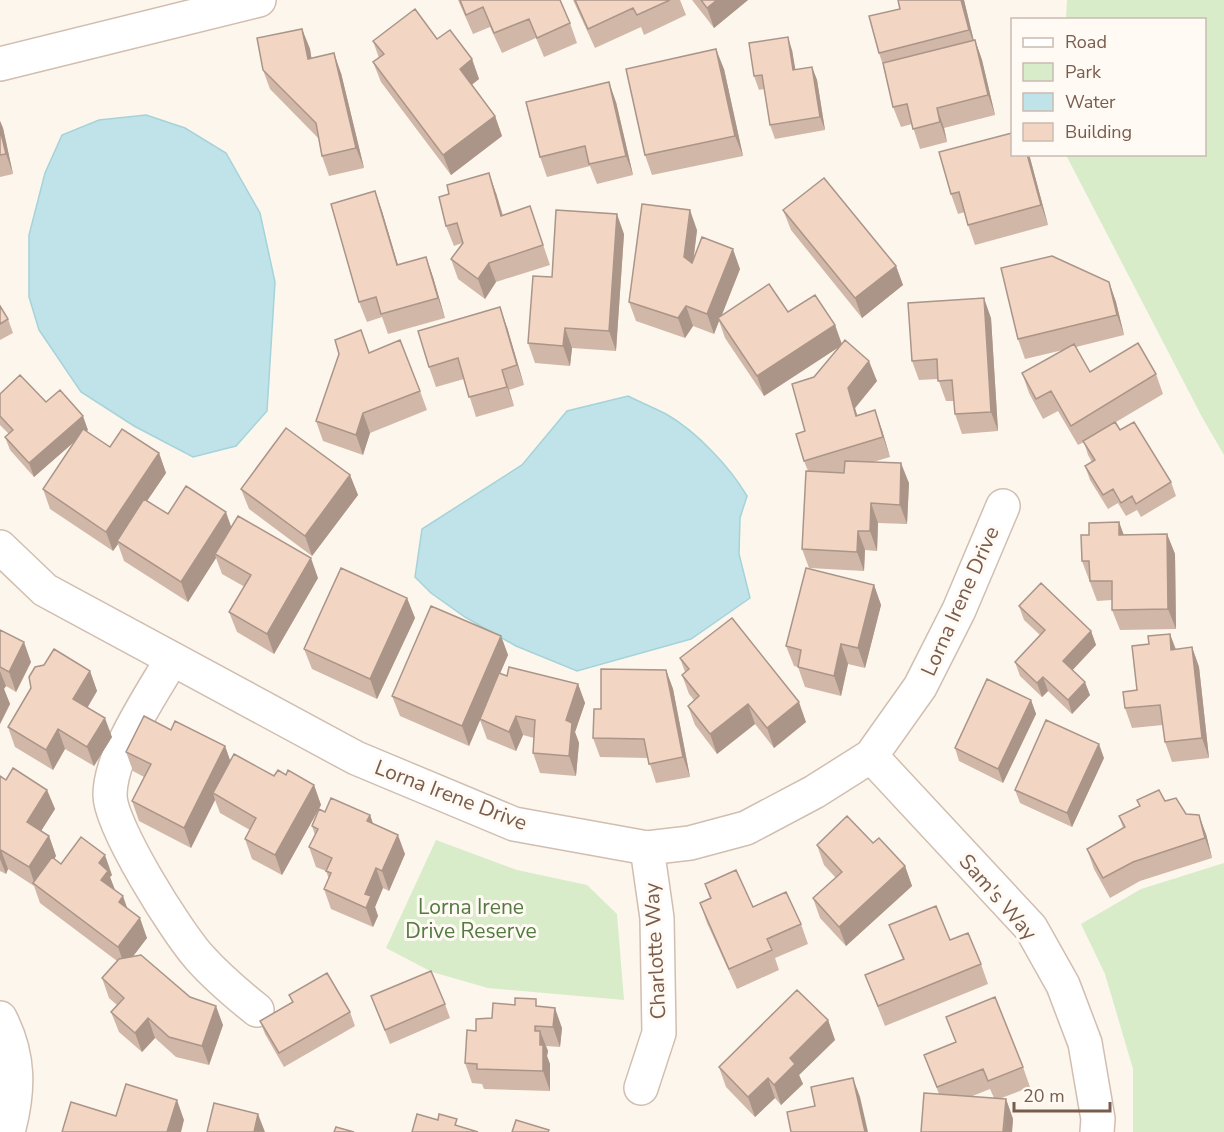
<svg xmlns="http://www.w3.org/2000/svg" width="1224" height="1132" font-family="'Nunito Sans',sans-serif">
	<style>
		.green { fill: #d8ecc9 }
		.water { fill: #bfe3e8; stroke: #a5d3da; stroke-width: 1.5 }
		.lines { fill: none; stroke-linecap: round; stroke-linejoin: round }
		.minor-casing { stroke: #d1beb0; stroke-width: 36 }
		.minor { stroke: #fff; stroke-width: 33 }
		.wall { fill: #d1b7a8; fill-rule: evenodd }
		.shaded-wall { fill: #aa9588 }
		.building { fill: #f3d5c3; stroke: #aa9588; stroke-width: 1.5 }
		.labels { text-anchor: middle; stroke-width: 6; stroke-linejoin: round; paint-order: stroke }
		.street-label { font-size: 21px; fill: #7a5c4d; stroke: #fffaf3 }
		.park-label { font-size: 21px; fill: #537a41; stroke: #fffaf3 }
	</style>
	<rect width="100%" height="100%" fill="#fdf6ec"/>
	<path class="green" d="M1067,0H1224V455L1202,417L1066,155L1204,154V20L1066,19Z
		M436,840L517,870L587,885L617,914L624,1000L488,988L432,972L386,948Z
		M1224,863V1132H1133V1069L1105,974L1081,924L1141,889Z"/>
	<path class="water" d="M146,115L185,128L226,153L260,213L275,282L267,411L236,446L193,457L134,426L81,392L39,330L29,297V235L45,173L62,135L99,120Z
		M628,396C640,402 654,408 666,414C696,431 730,467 747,496L740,518L739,554L750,598L691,639L577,671L516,646L465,617L431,593L415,577L422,529L522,465L567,411Z"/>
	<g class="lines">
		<defs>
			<path id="minor" d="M0,64L259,0
				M0,547L45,590L356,758L514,824L647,848L690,843L746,828L814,792L871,756L920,687L959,610L1003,506
				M172,659C152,694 110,754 110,795C110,826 177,933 200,958C217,977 237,994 257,1010
				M871,756L1031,928L1063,985L1085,1043L1098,1119L1097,1132
				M0,1018C20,1056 19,1091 8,1132
				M641,1088L659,1033L657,918L647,848"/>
		</defs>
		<use href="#minor" class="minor-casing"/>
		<use href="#minor" class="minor"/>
	</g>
	<path class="wall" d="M458,0H560L570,23L577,43L544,57L536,38L502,53L490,27L473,34Z
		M573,0H680L686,15L644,35L641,27L595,48Z
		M692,0H748L714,28Z
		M898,0H964L974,41L975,40L982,60L995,115L944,128L947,142L920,149L912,124L901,127L893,107L883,65L879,53L900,9Z
		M302,29L310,49L311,59L341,73L364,168L329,176L322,156L319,139L270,89L263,70Z
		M437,39L472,59L479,79L472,85L495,116L502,136L451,175L381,82L373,62L379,58L373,41Z
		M792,50L795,70L812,67L817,80L825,130L775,139L770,125L764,89L759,90L754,76Z
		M724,69L743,156L652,175L645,155Z
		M616,102L633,175L597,184L590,166L547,177L540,157Z
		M0,121L3,128L13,174L0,177Z
		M1012,154H1029L1048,225L975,245L968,225L965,212L958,214L951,194Z
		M375,191L382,211L398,265L426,257L433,277L445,318L388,334L382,317L367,322L359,302Z
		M496,193L503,215L530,206L550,265L496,282L485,299L458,279L451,259L462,243L454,246L446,226Z
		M783,210L896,266L903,285L862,318L791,230Z
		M697,230L694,257L740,269L721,316L788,312L835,325L842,344L877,381L855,408L857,415L882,430L890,457L873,462L909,483L907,524L878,523L877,551L865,550L864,571L809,568L802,549L808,471L804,461L805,431L814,377L839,347L764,396L725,338L719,321L714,334L693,326L685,338L636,321L629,302Z
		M624,234L616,351L572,348L570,366L535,363L528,343L552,277Z
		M1109,282L1116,302L1124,335L1076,347L1090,372L1156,374L1163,394L1116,422L1120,430L1171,482L1176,496L1141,517L1137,510L1126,516L1118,503L1108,509L1090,480L1085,466L1092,462L1088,455L1084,442L1078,445L1058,411L1043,419L1029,393L1022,373L1063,350L1025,359L1018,339Z
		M0,306L8,319L13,333L0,340Z
		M991,318L998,431L962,434L955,414L954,401H946L938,379L919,380L912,361Z
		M507,327L524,385L509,390L514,406L476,417L464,379L436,387L429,367Z
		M369,353L420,391L427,410L370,433L363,455L323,441L316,421L339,354Z
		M0,394L46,402L88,430L86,431L110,447L159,453L166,473L147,501L168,514L231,526L318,578L274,654L237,632L229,612L245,587L222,574L216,558L188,602L124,561L118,544L113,551L50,509L43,489L75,440L34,477L10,450L5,437L9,434L0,425Z
		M350,475L358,495L312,556L249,509L241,489Z
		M1119,522L1124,535L1167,534L1175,554L1176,629L1120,630L1112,610V600L1097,601L1082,561L1089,535Z
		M874,585L881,605L865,668L848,664L841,696L805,687L798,667L794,666L786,646Z
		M407,598L415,618L377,699L312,669L304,649Z
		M1019,606L1091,631L1096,645L1072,670L1090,695L1072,714L1048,691L1042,697L1020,676L1015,662L1040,635L1024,620Z
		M0,630L31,662L16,692L6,686L4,689L10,704L0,724Z
		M1170,634L1176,649L1192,647L1199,667L1209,758L1172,762L1165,742L1163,725L1132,728L1125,708L1137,690L1149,644Z
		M501,636L508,655L500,673L507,676L578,684L585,703L575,732L579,743L576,776L540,773L533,753L534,738L523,735L516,751L487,739L480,720L469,746L400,716L392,696Z
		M680,658L806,722L774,748L755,724L717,754L695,725L688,706L694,700L689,694L682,675L685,672Z
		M666,670L673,689L690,777L656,783L648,758L600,757L593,738L601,709Z
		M90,671L97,691L87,707L112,737L94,766L65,749L53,770L15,747L8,727Z
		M1031,700L1036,714L1003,783L959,761L955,748Z
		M225,746L230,760L274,776L286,775L314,785L321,805L282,875L252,859L245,839L250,830L220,813L215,800L191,848L139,821L132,801L144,777L133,771L126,752Z
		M1104,758L1072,827L1020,803L1015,790Z
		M0,776L6,780L47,790L55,809L41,831L49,836L56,856L54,859L61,864L112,875L110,877L115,890L147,938L133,956L190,997L223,1025L209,1065L176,1057L155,1038L142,1052L119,1032L111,1012L117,1005L109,998L102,978L117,961L40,903L34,886L8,869L6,874L0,871Z
		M1165,801L1186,814L1206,834L1212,858L1140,881L1110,898L1094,869L1087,849L1123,828L1119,816Z
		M325,812L370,815L373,824L405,854L389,891L383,888L375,907L378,916L373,927L331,909L324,889L329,879L326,871L316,867L309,847L315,835L312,826Z
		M817,845L905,866L912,886L846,946L820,918L813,898L836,878L824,865Z
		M705,884L753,907L801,924L808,944L775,958L779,970L737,989L707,923L700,903L710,899Z
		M889,925L981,964L988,984L885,1026L865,975L903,960Z
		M289,995L350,1012L355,1026L284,1067L265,1034L260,1021L292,1002Z
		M371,996L445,1004L450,1018L390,1044Z
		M539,1006L562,1028L560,1047L546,1046L548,1051L547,1056L550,1064V1091L484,1089L482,1084L472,1083L465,1063L476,1031L492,1018Z
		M946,1017L1023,1067L1030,1087L999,1099H1006L1013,1119L1012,1132H921L939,1094L924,1055L956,1042ZM990,1089L994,1098L970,1097Z
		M828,1020L835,1040L799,1075L803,1084L781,1105L775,1098L755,1117L726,1087L719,1067Z"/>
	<path class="shaded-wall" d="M717,0H748L714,28L707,8Z
		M961,0H964L976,50L969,30Z
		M302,29L310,49L315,79L308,59Z
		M788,37L792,50L798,84L793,70Z
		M975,40L982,60L995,115L988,95Z
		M716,49L724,69L743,156L735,136Z
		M334,53L341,73L364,168L356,148Z
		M472,59L479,79L467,88L460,69Z
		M812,67L817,80L825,130L820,117Z
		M609,82L616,102L633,175L626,156Z
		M937,108L944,128L947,142L940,122Z
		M495,116L502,136L451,175L443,155Z
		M0,121L3,128L13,174L6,154L0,129Z
		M1027,154H1029L1048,225L1041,205Z
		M489,173L496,193L508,236L501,216Z
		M375,191L382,211L404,285L397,265Z
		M690,210L697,230L691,277L684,257Z
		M617,214L624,234L616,351L609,331Z
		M733,249L740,269L720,320L718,318L719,321L714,334L707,314Z
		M426,257L433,277L445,318L438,298Z
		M489,263L496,282L485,299L478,279Z
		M896,266L903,285L862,318L855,298Z
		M1109,282L1116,302L1124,335L1117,315Z
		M984,298L991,318L998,431L991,412Z
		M686,306L693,326L685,338L678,318Z
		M500,307L507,327L524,385L517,365Z
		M835,325L842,345L764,396L757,376Z
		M565,328L572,348L570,366L563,346Z
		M869,361L877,381L855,408L863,435L856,416L848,388Z
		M502,370L509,390L514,406L507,387Z
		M875,410L882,430L890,457L883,437Z
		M363,413L370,433L363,455L356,435Z
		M83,416L88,430L34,477L29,463Z
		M159,453L166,473L119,542L117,541L118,544L113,551L106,532Z
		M901,463L909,483L907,524L900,505Z
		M350,475L358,495L312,556L305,536Z
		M871,503L878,523L877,551L870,531Z
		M226,512L233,532L215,554L216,558L188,602L181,582Z
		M1119,522L1126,542L1119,535Z
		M858,531L865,550L864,571L857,552Z
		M1167,534L1175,554L1176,629L1168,609Z
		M311,558L318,578L274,654L267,634Z
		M874,585L881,605L865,668L858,648Z
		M407,598L415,618L377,699L370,679Z
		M1091,631L1096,645L1068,675L1063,661Z
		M1170,634L1177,654L1171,650Z
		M501,636L508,655L469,746L462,726Z
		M24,642L31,662L16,692L9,672Z
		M841,644L848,664L841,696L834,676Z
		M1192,647L1199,667L1209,758L1202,738Z
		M666,670L673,689L690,777L683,757Z
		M0,671L6,686L4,689L10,704L0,724Z
		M90,671L97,691L81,719L73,699Z
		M1043,677L1048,691L1042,697L1037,683Z
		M1085,682L1090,695L1072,714L1068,700Z
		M578,684L585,703L575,732L579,743L576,776L569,756L566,720Z
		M1031,700L1036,714L1003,783L998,769Z
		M799,702L806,722L774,748L767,728Z
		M748,704L755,724L717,754L710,734Z
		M516,716L523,735L516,751L509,732Z
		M105,718L112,737L94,766L87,747Z
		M58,729L65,749L53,770L46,750Z
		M1099,744L1104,758L1072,827L1067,813Z
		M225,746L232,766L213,793L215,800L191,848L184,828Z
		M314,785L321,805L282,875L275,855Z
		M47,790L55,809L34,842L27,822Z
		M370,815L377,835L367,821Z
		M1199,815L1206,834L1212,858L1205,838Z
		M398,835L405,854L389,891L382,871Z
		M49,836L56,856L37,886L35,885L29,867Z
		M1,850L8,869L6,874L0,859V852Z
		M105,855L112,875L110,877L115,890L101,880L99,863Z
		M905,866L912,886L846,946L839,927Z
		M376,868L383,888L375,907L378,916L373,927L366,908L365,894Z
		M123,896L130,916L119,902Z
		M140,918L147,938L125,967L118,947Z
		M216,1006L223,1025L209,1065L202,1046Z
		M555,1008L562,1028L560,1047L553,1027Z
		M148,1018L155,1038L142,1052L135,1033Z
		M828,1020L835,1040L799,1075L803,1084L781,1105L774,1085L790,1058Z
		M535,1026L540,1039V1031L548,1051L547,1056L550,1064V1091L543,1071L535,1031Z
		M768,1078L775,1098L755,1117L748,1097Z
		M853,1078L860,1097L868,1132H865Z
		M1006,1099L1013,1119L1012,1132H1004Z
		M177,1100L184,1120L181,1132H167Z
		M258,1114L265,1132H254Z"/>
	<path class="building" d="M460,0H560L570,23L537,38L529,19L494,33L483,7L466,15Z
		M575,0H670L637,15L633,8L588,29Z
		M701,0H717L707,8Z
		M898,0H961L969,30L879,53L869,16L900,9Z
		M415,9L437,39L450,30L472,59L460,69L495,116L443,155L373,62L384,54L373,41Z
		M302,29L308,59L334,53L356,148L322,156L316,123L263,70L257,38Z
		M788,37L793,70L812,67L820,117L770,125L762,75L754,76L749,43Z
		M975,40L988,95L937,108L940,122L913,129L907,104L893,107L883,63Z
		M716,49L735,136L645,155L626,69Z
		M609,82L626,156L589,164L585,146L540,157L526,102Z
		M0,129L6,154L0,155Z
		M1012,133V154H1027L1041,205L968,225L959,192L951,194L939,152Z
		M489,173L501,216L530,206L543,245L489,263L478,279L451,259L463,243L457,223L446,226L439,197L449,194L447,185Z
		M824,178L896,266L855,298L783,210Z
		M375,191L397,265L426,257L438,298L381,314L376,297L359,302L331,204Z
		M642,204L690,210L684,257L692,263L702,237L733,249L707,314L686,306L678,318L629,302Z
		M556,210L617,214L609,331L565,328L563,346L528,343L533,276L552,277Z
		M1052,256L1109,282L1117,315L1018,339L1001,268Z
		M769,284L788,312L815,295L835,325L757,376L718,318Z
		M984,298L991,412L955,414L952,380L938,381L937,359L912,361L908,303Z
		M0,306L8,319L0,324Z
		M500,307L517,365L502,370L507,387L469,397L458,358L429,367L418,331Z
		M361,330L369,353L400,340L420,391L363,413L356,435L316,421L339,354L335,340Z
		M845,340L869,361L848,388L856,416L875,410L883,437L804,461L796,434L805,431L792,384L814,377Z
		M1138,343L1156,374L1071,426L1051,391L1036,399L1022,373L1074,344L1090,372Z
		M20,375L46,402L60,390L83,416L29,463L5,437L13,430L0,416V394Z
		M1115,422L1120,430L1134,422L1171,482L1136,504L1132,496L1121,503L1113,489L1103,495L1085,466L1095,460L1083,441Z
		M286,428L350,475L305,536L241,489Z
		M83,429L110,447L122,429L159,453L106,532L43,489Z
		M845,461L901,463L900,505L871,503L870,531H858L857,552L802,549L806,471L844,473Z
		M186,486L226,512L181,582L117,541L144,499L168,514Z
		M238,516L311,558L267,634L229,612L251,575L215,554Z
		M1119,522V535L1167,534L1168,609L1112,610V581H1090L1089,561H1082L1081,535H1089V523Z
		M341,568L407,598L370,679L304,649Z
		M806,568L874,585L858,648L841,644L834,676L798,667L801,650L786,646Z
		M1041,583L1091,631L1063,661L1085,682L1068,700L1043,677L1037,683L1015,662L1045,630L1019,606Z
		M431,606L501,636L462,726L392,696Z
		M732,618L799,702L767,728L748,704L710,734L688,706L699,696L682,675L689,669L680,658Z
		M0,630L24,642L9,672L0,667Z
		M1170,634L1171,650L1192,647L1202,738L1165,742L1160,705L1125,708L1123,692L1137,690L1132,646L1149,644L1148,636Z
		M54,649L90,671L73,699L105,718L87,747L58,729L46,750L8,727L31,688L29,677L35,667L44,665Z
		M509,667L578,684L566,720L572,723L569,756L533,753L535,720L516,716L509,732L480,719L499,673L507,676Z
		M601,669L666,670L683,757L649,764L644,739L593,738L594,709H601Z
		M987,679L1031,700L998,769L955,748Z
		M144,716L171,730L175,721L225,746L184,828L132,801L151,764L126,752Z
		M1046,720L1099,744L1067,813L1015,790Z
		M234,754L274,776L278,770L286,775L288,770L314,785L275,855L245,839L256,818L213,793Z
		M13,768L47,790L27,822L49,836L29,867L1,850L0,852V776L6,780Z
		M1159,790L1165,801L1176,798L1186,814L1199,815L1205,838L1133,862L1103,878L1087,849L1125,827L1119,816L1140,806L1137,800Z
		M331,798L370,815L367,821L398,835L382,871L376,868L365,894L371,896L366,908L324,889L331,873L326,871L332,858L309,847L318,829L312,826L319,809L325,812Z
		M847,816L873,843L879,838L905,866L839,927L813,898L842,872L817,845Z
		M81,837L105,855L99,863L108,871L101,880L123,896L119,902L140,918L118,947L33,883L52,857L61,864Z
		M736,870L753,907L786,892L801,924L767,939L772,950L729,969L700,903L711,898L705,884Z
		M936,906L950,940L968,933L981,964L878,1006L865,975L904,959L889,925Z
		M141,955L190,997L216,1006L202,1046L169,1037L148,1018L135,1033L111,1012L124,998L102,978L119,959Z
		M431,971L445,1004L385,1030L371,996Z
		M327,973L350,1012L279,1053L260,1021L293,1002L289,995Z
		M797,990L828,1020L790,1058L795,1064L774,1085L768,1078L748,1097L719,1067Z
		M995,997L1023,1067L988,1081L983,1069L937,1087L924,1055L956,1042L946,1017Z
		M515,998L536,999V1006L555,1008L553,1027L535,1026V1031H540V1045H543V1071L477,1069V1064L465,1063L467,1030L476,1031V1019L492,1018L493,1003L515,1005Z
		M853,1078L865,1132H791L787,1112L815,1106L811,1087Z
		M126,1084L177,1100L167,1132H62L71,1102L116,1116Z
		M924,1093L1006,1099L1003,1132H1009H921Z
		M214,1103L258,1114L254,1132H207Z
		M417,1114L438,1120L439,1114L457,1119L455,1125L478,1132H412Z
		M516,1120L549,1130L548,1132H512Z
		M336,1127L354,1132H334Z"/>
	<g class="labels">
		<g class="street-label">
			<text transform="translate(960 601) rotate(-66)" y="7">Lorna Irene Drive</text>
			<text transform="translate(451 795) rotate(21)" y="7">Lorna Irene Drive</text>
			<text transform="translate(998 897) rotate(49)" y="7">Sam's Way</text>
			<text transform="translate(655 951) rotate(-93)" y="7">Charlotte Way</text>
		</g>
		<g class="park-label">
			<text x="471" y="914">Lorna Irene<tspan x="471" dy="24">Drive Reserve</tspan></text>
		</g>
	</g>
	<rect x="1011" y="18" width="195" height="138" fill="#fffaf3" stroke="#cabbb1" stroke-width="1.5"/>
	<rect x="1023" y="38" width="30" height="9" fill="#ffffff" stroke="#cabbb1" stroke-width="1.5"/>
	<text x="1065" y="48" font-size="18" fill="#7a5c4d">Road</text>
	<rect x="1023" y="63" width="30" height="18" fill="#d8ecc9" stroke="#cabbb1" stroke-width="1.5"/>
	<text x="1065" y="78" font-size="18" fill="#7a5c4d">Park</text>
	<rect x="1023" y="93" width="30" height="18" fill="#bfe3e8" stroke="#cabbb1" stroke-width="1.5"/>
	<text x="1065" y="108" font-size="18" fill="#7a5c4d">Water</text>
	<rect x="1023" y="123" width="30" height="18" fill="#f3d5c3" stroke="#cabbb1" stroke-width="1.5"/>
	<text x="1065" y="138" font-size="18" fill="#7a5c4d">Building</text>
	<path d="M1014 1102v9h96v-9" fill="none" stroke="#7a5c4d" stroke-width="3"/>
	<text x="1023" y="1102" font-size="18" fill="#7a5c4d" stroke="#fffaf3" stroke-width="4.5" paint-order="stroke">20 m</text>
</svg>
